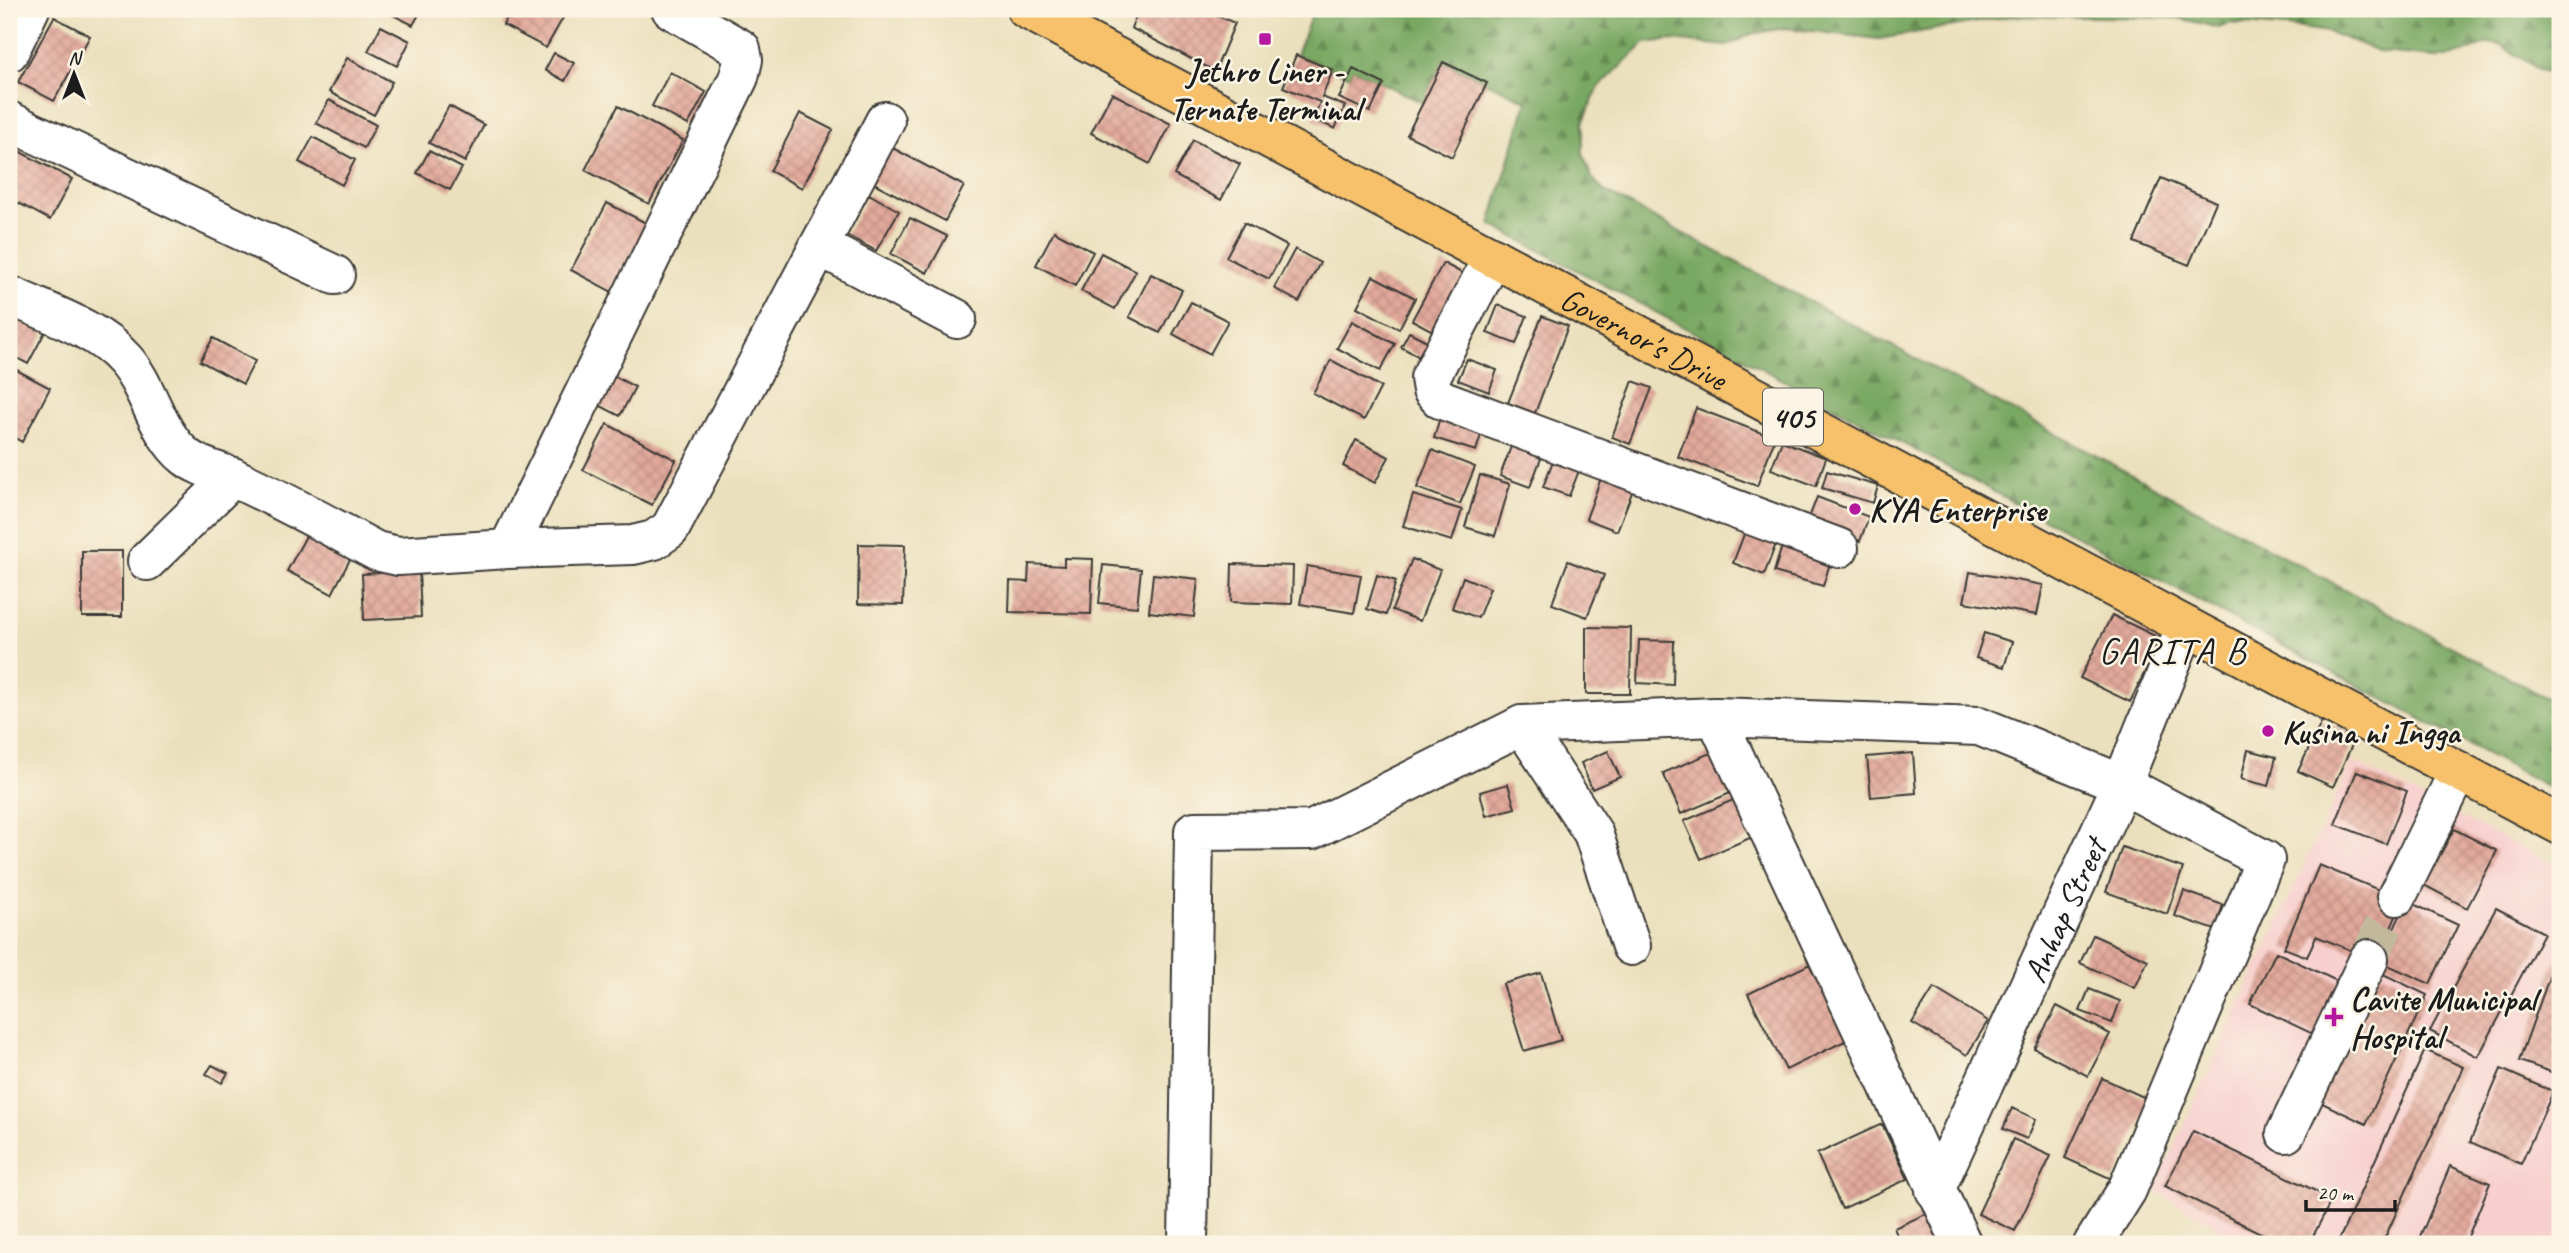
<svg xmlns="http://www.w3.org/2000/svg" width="2569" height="1253" font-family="Caveat,sans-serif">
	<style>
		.built { fill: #f7d0ce }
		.forest { fill: url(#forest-firs); stroke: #4a623f; stroke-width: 2 }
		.building { fill: url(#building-cross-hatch) }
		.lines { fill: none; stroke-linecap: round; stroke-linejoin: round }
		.minor-tunnel { stroke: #c2b99d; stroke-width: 38; stroke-dasharray: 38 19; stroke-linecap: butt }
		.minor-casing { stroke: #3b3934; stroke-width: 42 }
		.major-casing { stroke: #3b3934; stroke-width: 42 }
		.minor { stroke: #fff; stroke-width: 38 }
		.major { stroke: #f6c16b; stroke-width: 38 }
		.poi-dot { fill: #b5179e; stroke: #fcf5e5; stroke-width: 2.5 }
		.labels { text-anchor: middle; stroke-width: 5; stroke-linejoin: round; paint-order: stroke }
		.shield { fill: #fcf5e5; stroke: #5f5d58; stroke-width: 2 }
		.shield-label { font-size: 32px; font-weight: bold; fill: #1c1c1c }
		.poi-label { font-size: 33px; font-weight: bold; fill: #1c1c1c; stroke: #fcf5e5; text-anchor: start }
		.street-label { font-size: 33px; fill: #1c1c1c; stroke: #fcf5e5 }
		.quarter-label { font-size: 37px; letter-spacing: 2px; fill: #1c1c1c; stroke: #fcf5e5 }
	</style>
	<defs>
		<pattern id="forest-firs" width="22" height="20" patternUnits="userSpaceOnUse" patternTransform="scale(1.75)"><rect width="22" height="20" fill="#79a862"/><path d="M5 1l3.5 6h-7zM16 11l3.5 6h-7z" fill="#628850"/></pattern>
		<pattern id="building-cross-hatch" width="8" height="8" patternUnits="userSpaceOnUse" patternTransform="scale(1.75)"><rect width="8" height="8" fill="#e2a99b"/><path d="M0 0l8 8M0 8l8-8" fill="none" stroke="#c19185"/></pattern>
	</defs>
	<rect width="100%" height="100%" fill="#fcf5e5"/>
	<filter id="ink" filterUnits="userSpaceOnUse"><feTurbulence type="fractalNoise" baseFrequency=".0143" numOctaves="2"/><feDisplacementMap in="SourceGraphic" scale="14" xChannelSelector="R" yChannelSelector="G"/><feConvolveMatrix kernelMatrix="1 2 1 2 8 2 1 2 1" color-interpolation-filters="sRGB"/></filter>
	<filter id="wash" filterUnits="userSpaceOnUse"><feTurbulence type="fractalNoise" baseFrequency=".00686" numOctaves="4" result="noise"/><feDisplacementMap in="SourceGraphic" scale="28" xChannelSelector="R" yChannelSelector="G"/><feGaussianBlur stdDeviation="1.57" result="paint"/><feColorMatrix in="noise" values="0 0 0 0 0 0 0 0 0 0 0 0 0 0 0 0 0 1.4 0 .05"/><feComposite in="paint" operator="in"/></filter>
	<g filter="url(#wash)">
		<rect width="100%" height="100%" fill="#ebe0bd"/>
		<path class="built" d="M2352,761L2560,867V1244H2247L2154,1190Z"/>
		<path class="forest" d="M1314,9H2560V77L2535,67L2501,45L2489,43L2450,57H2436L2381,52L2328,32L2301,28L2231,23L2219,28L2179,18L2011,16L1879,39L1785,28L1751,34L1727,46L1672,40L1645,43L1598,88L1583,123V154L1592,178L1604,191L2560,705V793L1490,224L1527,101L1443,62L1423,103L1353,69L1350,76L1296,55Z"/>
		<g id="blocks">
			<path class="building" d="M391,9H422L413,25L389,13Z
				M512,9H568L546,48L503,25Z
				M1120,9H1200L1235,23L1215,71L1131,28L1136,16Z
				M54,17L90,36L54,101L18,82Z
				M381,26L410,41L397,66L368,51Z
				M554,53L574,63L565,81L545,70Z
				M1296,55L1333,70L1322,97L1345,106L1335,129L1313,119L1320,102L1283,87Z
				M347,58L392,82L374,115L329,92Z
				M1443,62L1487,83L1452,157L1407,135Z
				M1353,69L1384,84L1370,112L1339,98Z
				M670,72L706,92L688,125L652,106Z
				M1112,93L1171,124L1150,164L1091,133Z
				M329,100L376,125L364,148L316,123Z
				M449,106L484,125L465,162L429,143Z
				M618,106L683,140L649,204L585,170Z
				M800,113L833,130L802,188L770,171Z
				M313,137L355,160L342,185L299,162Z
				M1193,140L1240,164L1221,200L1174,175Z
				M887,145L964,186L945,221L868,180Z
				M9,146L72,179L50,220L9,198Z
				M429,151L462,168L450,190L417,173Z
				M2161,178L2216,202L2189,265L2134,242Z
				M869,194L899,211L876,251L846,235Z
				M607,203L648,224L612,292L571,270Z
				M910,218L947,236L927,273L891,254Z
				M1244,223L1287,246L1269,279L1226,257Z
				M1054,231L1093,252L1075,286L1036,265Z
				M1295,249L1320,263L1299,302L1274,288Z
				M1101,253L1136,271L1115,309L1081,291Z
				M1443,263L1475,280L1444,337L1412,320Z
				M1151,274L1182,290L1160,333L1129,317Z
				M1373,276L1415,298L1399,329L1357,307Z
				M1191,302L1228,321L1210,354L1173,334Z
				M1498,305L1527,316L1516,344L1487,333Z
				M9,313L45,332L28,364L9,354Z
				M1542,316L1568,326L1535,413L1508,403Z
				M1352,321L1395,344L1380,371L1337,348Z
				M1409,332L1435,345L1427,361L1401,347Z
				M213,338L255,361L243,384L200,361Z
				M1467,359L1497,370L1489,392L1458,380Z
				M1331,360L1381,387L1364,420L1313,393Z
				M9,366L50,388L22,442L9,435Z
				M606,372L635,387L620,416L591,401Z
				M1633,381L1652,388L1630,444L1612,437Z
				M1696,408L1775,438L1757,486L1678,457Z
				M1442,410L1485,422L1476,451L1434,438Z
				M607,424L676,460L652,505L583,470Z
				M1515,436L1545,448L1530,487L1500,476Z
				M1356,440L1389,457L1375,483L1343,466Z
				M1782,441L1826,458L1816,486L1771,469Z
				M1432,450L1475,467L1460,504L1417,488Z
				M1556,453L1582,463L1569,496L1543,487Z
				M1604,470L1636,482L1617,531L1586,519Z
				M1827,471L1878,486L1873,503L1822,488Z
				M1480,475L1510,484L1495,536L1465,527Z
				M1413,495L1462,510L1452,541L1403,526Z
				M1817,497L1869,517L1860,541L1808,521Z
				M313,523L357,546L332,594L287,571Z
				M1748,524L1779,536L1764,575L1733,563Z
				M859,544L905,545L903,605L858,604Z
				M1782,546L1831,560L1823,586L1774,572Z
				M82,551H122V617H82Z
				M1064,558L1093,559L1091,614L1009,612L1010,581L1028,582L1029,564L1064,566Z
				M1412,559L1440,570L1420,621L1392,610Z
				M1568,561L1604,575L1587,617L1552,604Z
				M1232,564L1293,566L1292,604L1231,602Z
				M1103,565L1141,569L1137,607L1099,603Z
				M1307,566L1361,575L1354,613L1300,604Z
				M419,571L421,617L364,620L362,574Z
				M1970,572L2043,585L2037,615L1964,602Z
				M1153,574L1198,579L1194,617L1149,612Z
				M1377,575L1396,581L1386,615L1367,609Z
				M1463,577L1490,588L1478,618L1452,608Z
				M2112,615L2161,639L2130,702L2080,678Z
				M1586,627L1631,628L1630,694H1586Z
				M1984,633L2012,642L2004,667L1976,658Z
				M1639,640L1674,641L1673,685L1637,683Z
				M2322,721L2356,736L2333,787L2298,771Z
				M2248,750L2276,757L2269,786L2241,779Z
				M1608,751L1620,777L1592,789L1581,763Z
				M1715,751L1733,792L1681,814L1663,773Z
				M1913,753L1916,793L1871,797L1867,757Z
				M2357,771L2407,791L2386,844L2335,824Z
				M1508,784L1515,808L1486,816L1480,792Z
				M1740,797L1757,835L1701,859L1684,821Z
				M2454,829L2497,851L2467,908L2424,885Z
				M2122,847L2183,868L2167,914L2106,892Z
				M2319,865L2403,900L2377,961L2316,936L2307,957L2284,948Z
				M2184,891L2223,905L2215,930L2175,916Z
				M2407,901L2458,925L2430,984L2379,961Z
				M2496,908L2544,933L2478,1057L2430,1031Z
				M2093,935L2148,960L2135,988L2080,963Z
				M2276,952L2341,983L2315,1035L2250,1004Z
				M2555,961L2560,963V1075L2519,1061Z
				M1814,962L1851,1038L1786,1070L1748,994Z
				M2379,972L2427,995L2366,1124L2318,1101Z
				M1541,973L1561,1040L1524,1051L1503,984Z
				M1934,988L1988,1021L1967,1055L1912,1023Z
				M2089,989L2120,1001L2112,1023L2080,1011Z
				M2057,1006L2110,1034L2088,1076L2034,1048Z
				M2425,1050L2463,1067L2382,1244H2343L2338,1242Z
				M212,1065L228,1073L222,1083L206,1074Z
				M2501,1069L2553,1092L2521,1164L2470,1142Z
				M2102,1078L2150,1100L2114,1180L2065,1158Z
				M2012,1108L2036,1119L2027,1139L2003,1129Z
				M1882,1124L1908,1179L1842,1209L1817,1154Z
				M2193,1131L2332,1199L2309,1244H2283L2165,1186Z
				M2013,1139L2051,1156L2015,1231L1978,1214Z
				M2450,1166L2490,1183L2465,1244H2422L2418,1242Z
				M1926,1214L1940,1244H1901L1894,1228Z"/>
		</g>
	</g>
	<g filter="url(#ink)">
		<use href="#blocks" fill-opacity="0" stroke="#3b3934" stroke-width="2"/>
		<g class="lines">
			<path class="minor-tunnel" d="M2369,959L2397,896"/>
			<defs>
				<g id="minor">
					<path d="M9,52L30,9"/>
					<path d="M9,121L335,275"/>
					<path d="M819,246L957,319"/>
					<path d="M1493,257L1430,378L1432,390L1440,399L1839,548"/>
					<path d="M9,295C45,312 97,328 124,359C149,386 156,433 186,457C200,468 219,471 234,478C283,500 329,526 376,551L398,556L508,549L739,77L743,60L741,49L671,9"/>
					<path d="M508,549L633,545L654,540L670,529L885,121"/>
					<path d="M147,561L233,477"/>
					<path d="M1716,717L1962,1244"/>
					<path d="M1522,725L1593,833L1631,946"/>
					<path d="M2397,896L2459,771"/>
					<path d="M2286,1133L2369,959"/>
					<path id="s1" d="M1935,1190L2122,784L2186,626"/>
					<path d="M1188,1244L1194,831L1312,830L1522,725L1716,717L1979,726L2122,784L2265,860L2127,1190L2093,1244"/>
				</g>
				<g id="major">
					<path id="s2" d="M1026,9L2560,825"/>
				</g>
			</defs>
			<use href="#minor" class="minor-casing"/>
			<use href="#major" class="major-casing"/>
			<use href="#minor" class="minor"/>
			<use href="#major" class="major"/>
		</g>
	</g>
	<g class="poi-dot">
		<rect x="1258" y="32" width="14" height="14" rx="3.5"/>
		<circle cx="1855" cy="509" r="7"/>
		<circle cx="2268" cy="731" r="7"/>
		<path d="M2330.5 1006.5h7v7h7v7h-7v7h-7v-7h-7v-7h7z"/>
	</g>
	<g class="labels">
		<rect class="shield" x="1763" y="388.5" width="60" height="57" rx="5"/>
		<g class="shield-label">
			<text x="1793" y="428">405</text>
		</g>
		<g class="poi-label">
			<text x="1265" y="82" text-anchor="middle">Jethro Liner -<tspan x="1265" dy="38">Ternate Terminal</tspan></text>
			<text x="1869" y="521">KYA Enterprise</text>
			<text x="2282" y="743">Kusina ni Ingga</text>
			<text x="2350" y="1010">Cavite Municipal<tspan x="2350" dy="38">Hospital</tspan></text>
		</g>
		<g class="street-label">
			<text dy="12" stroke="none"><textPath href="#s2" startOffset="700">Governor's Drive</textPath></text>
			<text dy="12" stroke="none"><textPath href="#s1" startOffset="308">Anhap Street</textPath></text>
		</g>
		<g class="quarter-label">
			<text x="2173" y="663">GARITA B</text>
		</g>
	</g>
	<rect width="2569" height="1253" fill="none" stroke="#fcf5e5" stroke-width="35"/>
	<g transform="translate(74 74)" stroke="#fcf5e5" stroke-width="5" paint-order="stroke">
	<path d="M0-5L12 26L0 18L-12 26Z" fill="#1c1c1c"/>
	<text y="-10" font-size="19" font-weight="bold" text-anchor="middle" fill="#1c1c1c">N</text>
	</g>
	<path d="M2306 1200v10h89v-10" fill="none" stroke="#1c1c1c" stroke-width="3.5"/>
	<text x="2317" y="1200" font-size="21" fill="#1c1c1c" stroke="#fcf5e5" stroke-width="5" paint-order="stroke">20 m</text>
</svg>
